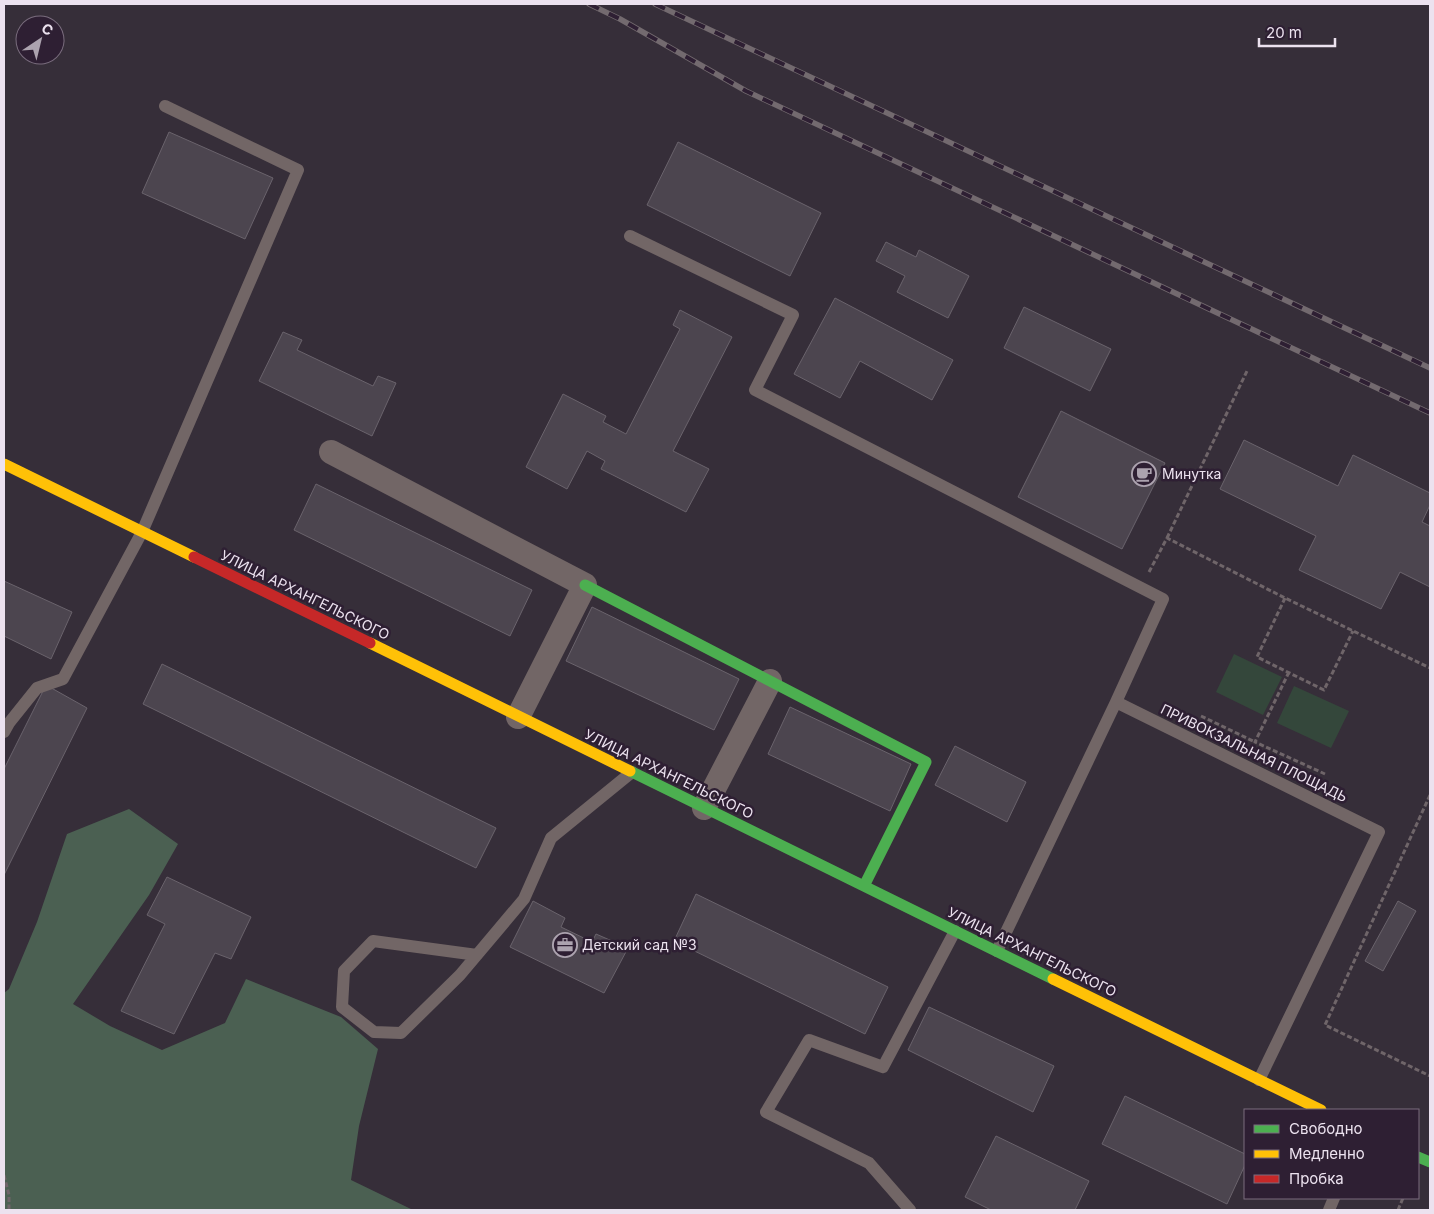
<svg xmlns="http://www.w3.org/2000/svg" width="1434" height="1214" font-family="Inter,sans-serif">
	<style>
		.green { fill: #34473b }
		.forest { fill: #4b6052 }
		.building { fill: #4c454f; stroke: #6a636c }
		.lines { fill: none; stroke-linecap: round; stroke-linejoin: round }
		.path { stroke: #6f6569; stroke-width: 3; stroke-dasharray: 5 2.5; stroke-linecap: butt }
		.lane { stroke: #726666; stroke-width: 12 }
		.street { stroke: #726666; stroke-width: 24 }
		.fast { stroke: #4caf50; stroke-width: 11 }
		.slow { stroke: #ffc107; stroke-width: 11 }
		.jam { stroke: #c62828; stroke-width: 11 }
		.rail-casing { stroke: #736a6f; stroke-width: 5.5 }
		.rail { stroke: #2e1f33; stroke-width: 4; stroke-dasharray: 11; stroke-linecap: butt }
		.labels { text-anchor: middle; stroke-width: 5; stroke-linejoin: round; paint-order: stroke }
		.poi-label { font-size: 14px; fill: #ece2ef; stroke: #2e1f33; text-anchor: start }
		.street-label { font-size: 14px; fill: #ece2ef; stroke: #2e1f33 }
	</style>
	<rect width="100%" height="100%" fill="#362e39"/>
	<path class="green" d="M1234,654L1282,677L1263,715L1216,692Z
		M1294,686L1349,711L1331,748L1277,723Z"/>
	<path class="forest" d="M129,809L178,844L149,895L73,1004L110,1026L162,1050L225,1023L246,979L341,1017L378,1049L359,1126L351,1180L413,1210H4V993L9,989L37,922L67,834Z"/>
	<path class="building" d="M169,132L273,178L245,239L142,193Z
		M678,142L821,213L790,276L647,205Z
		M886,242L916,257L919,250L969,276L948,318L897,292L905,276L876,261Z
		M835,298L953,360L932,400L860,361L840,398L794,374Z
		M1024,307L1111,349L1090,391L1004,348Z
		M680,310L732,337L673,451L709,469L686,512L601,469L605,461L587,451L567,489L526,467L563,394L606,416L603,422L626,434L680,329L673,325Z
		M283,332L302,340L297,350L373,386L378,376L396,383L372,436L259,381Z
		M1061,411L1165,463L1122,549L1018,497Z
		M1244,440L1338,486L1353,455L1430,493V505L1422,522L1430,526V587L1400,572L1381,609L1299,570L1316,536L1220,489Z
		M316,484L532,590L510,636L294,530Z
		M4,581L72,612L51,659L4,636Z
		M592,607L739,679L714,730L566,661Z
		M162,664L496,828L476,868L143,704Z
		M46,685L87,708L4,875V769Z
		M790,707L911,764L890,811L768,754Z
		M955,746L1026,782L1007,822L935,785Z
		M167,877L251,917L231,959L215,953L174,1034L121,1011L165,924L147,915Z
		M696,894L888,987L865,1034L674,941Z
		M533,901L565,918L561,927L592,942L596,934L628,948L604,993L510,947Z
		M1398,901L1416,911L1383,971L1365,961Z
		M929,1007L1054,1066L1033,1112L908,1050Z
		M1125,1096L1245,1154V1165L1227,1204L1102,1144Z
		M996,1136L1089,1181L1075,1210H991L965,1197Z"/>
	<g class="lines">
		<path class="path" d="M1167,538L1248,369
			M1149,572L1167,538L1285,598L1430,668
			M1285,598L1257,657L1324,690L1353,631
			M1289,672L1255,742L1325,774
			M1201,716L1255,742
			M1430,795L1325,1025L1430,1076
			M4,1175L9,1195V1210
			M1398,1210L1403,1198"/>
		<path class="lane" d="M630,236L793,315L755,390L1163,599L1116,702
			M4,732L9,723L37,688L63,679L142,532L298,170L165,106
			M997,951L1116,702L1379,832L1259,1080
			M477,955L373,941L344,971L342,1007L374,1032L401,1033L460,975L524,899L551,838L632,772
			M910,1210L869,1163L766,1112L809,1040L883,1067L955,931
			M1329,1210L1334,1198"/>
		<path class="street" d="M331,452L585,585L518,717
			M704,808L770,681"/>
		<path class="fast" d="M585,585L926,762L864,886
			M630,771L1053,979
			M1418,1157L1430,1162"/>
		<path class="slow" d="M4,464L194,557
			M370,643L630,771
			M1053,979L1321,1110"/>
		<path class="jam" d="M194,557L370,643"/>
		<defs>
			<path id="rail" d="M589,4L620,19L746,91L1430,413
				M655,4L1430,368"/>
		</defs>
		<use href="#rail" class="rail-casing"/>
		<use href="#rail" class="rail"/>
	</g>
	<defs>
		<symbol id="cafe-ring" viewBox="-11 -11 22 22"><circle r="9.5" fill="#2e1f33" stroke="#aca3af" stroke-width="1.5"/><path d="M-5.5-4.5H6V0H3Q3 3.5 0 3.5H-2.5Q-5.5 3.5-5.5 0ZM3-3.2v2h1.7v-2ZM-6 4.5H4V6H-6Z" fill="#aca3af"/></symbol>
		<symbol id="office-ring" viewBox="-11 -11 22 22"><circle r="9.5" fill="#2e1f33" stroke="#aca3af" stroke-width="1.5"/><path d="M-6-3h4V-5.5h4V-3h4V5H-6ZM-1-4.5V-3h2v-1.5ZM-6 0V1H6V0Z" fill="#aca3af"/></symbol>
	</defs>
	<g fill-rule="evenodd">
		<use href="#cafe-ring" x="1130" y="460" width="28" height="28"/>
		<use href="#office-ring" x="551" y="931" width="28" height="28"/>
	</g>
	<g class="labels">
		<g class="poi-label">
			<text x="1162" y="479">Минутка</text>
			<text x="582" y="950">Детский сад №3</text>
		</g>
		<g class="street-label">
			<text transform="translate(305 595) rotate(26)" y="5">УЛИЦА АРХАНГЕЛЬСКОГО</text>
			<text transform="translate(1254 753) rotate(26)" y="5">ПРИВОКЗАЛЬНАЯ ПЛОЩАДЬ</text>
			<text transform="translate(669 774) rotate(26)" y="5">УЛИЦА АРХАНГЕЛЬСКОГО</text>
			<text transform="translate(1032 952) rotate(26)" y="5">УЛИЦА АРХАНГЕЛЬСКОГО</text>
		</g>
	</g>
	<rect width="1434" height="1214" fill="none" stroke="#ece2ef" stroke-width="10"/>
	<rect x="1244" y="1109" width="175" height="90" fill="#2e1f33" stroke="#7a6d7e"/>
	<rect x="1254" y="1125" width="25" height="8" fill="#4caf50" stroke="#7a6d7e"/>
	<text x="1289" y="1134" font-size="15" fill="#ece2ef">Свободно</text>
	<rect x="1254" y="1150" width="25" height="8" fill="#ffc107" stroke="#7a6d7e"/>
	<text x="1289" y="1159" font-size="15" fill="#ece2ef">Медленно</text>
	<rect x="1254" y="1175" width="25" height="8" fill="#c62828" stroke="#7a6d7e"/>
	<text x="1289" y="1184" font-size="15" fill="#ece2ef">Пробка</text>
	<g transform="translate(40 40) rotate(35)"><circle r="24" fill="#2e1f33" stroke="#7a6d7e"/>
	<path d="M0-4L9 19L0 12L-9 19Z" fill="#aca3af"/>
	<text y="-8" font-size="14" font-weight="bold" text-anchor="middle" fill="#ece2ef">С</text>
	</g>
	<path d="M1259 38v8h76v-8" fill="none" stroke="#ece2ef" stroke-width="2.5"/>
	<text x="1266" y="38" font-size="15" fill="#ece2ef" stroke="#2e1f33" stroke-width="4" paint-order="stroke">20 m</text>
</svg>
